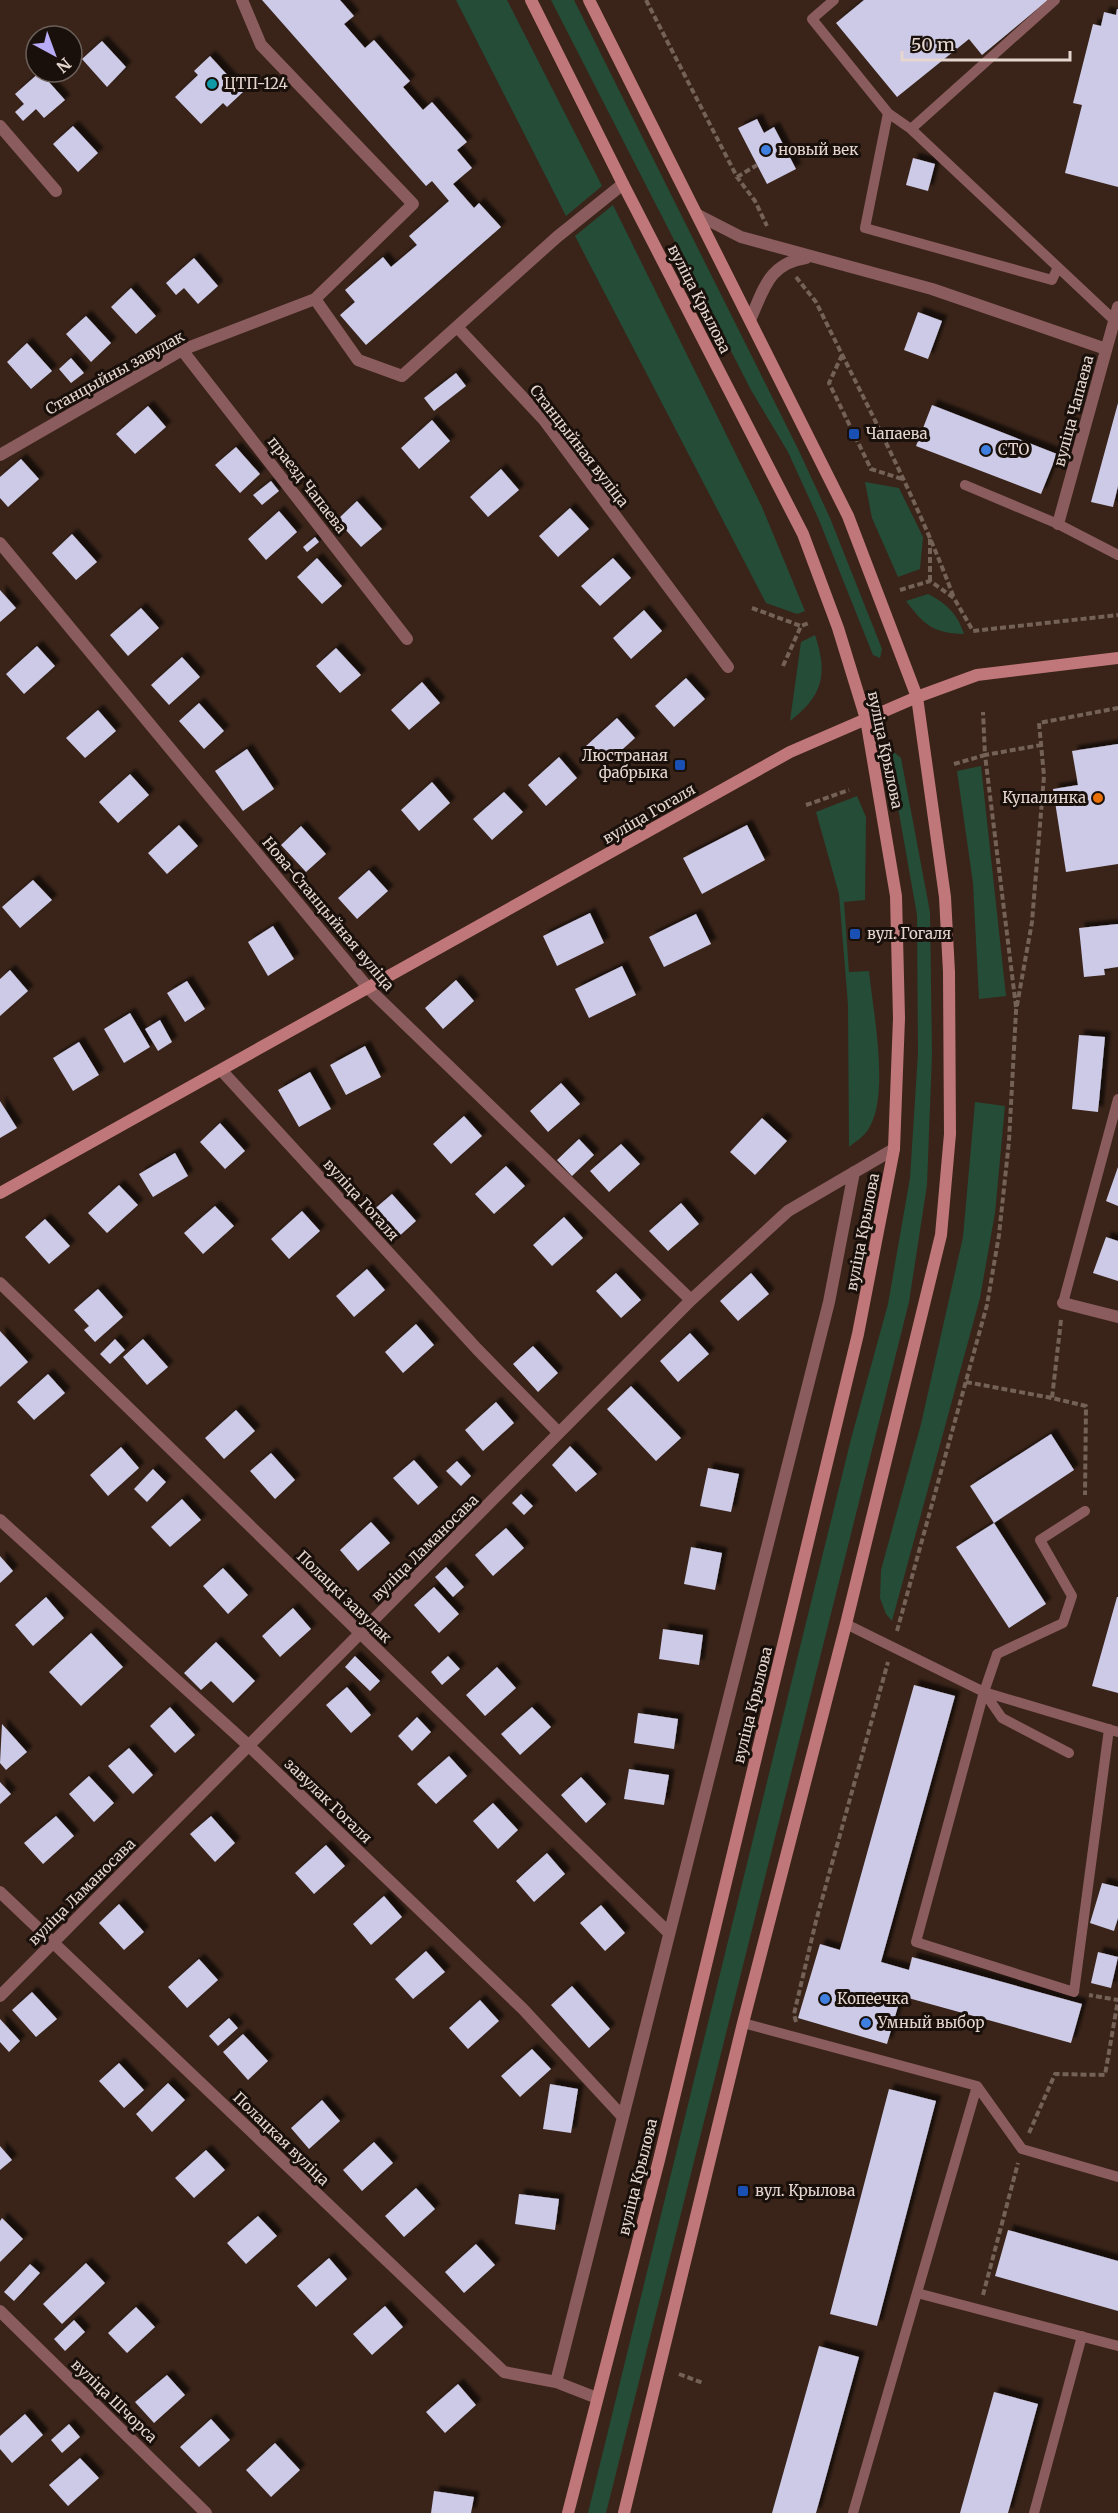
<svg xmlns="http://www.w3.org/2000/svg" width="1118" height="2513" font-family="Merriweather,serif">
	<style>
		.green { fill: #244c37 }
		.building { fill: #cccae6; filter: url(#shadow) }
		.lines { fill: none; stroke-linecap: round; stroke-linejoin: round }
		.path { stroke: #746157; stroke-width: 4; stroke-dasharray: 6 3; stroke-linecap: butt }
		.lane { stroke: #8a5c5d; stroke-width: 10 }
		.street { stroke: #8a5c5d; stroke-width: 12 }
		.secondary { stroke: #c0777a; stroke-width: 12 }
		.culture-dot { fill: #0f9aa8; stroke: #1a100b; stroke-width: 2 }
		.shop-dot { fill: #3f7fe0; stroke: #1a100b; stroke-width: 2 }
		.transit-dot { fill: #1a4fb4; stroke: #1a100b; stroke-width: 2 }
		.food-dot { fill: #e8710a; stroke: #1a100b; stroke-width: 2 }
		.labels { text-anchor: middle; stroke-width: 6; stroke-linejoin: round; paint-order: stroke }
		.poi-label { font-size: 15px; fill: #e5d6cf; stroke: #1a100b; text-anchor: start }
		.street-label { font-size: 15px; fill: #e5d6cf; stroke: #1a100b }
	</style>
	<defs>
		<filter id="shadow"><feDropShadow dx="5.5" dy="-5.5" stdDeviation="1.5" flood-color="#0009"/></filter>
	</defs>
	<rect width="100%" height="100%" fill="#3a2419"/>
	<path class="green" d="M456,0H507L602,186L566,216Z
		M551,0H574L799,451L830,518L882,649L880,658L873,655L819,520L788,452L751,390Z
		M613,205L762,507L805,611L797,614L766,603L575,236Z
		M865,482L899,488L923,537L920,569L898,577L872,518Z
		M928,594C947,604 957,613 964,634C933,633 924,625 906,601Z
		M815,635C828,674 823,696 790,721L801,642Z
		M894,752L901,758L930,912L932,1054L927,1185L909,1302L606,2513H588L851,1439L888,1304L910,1178L918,1053L917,915L890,762Z
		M981,766L1006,996L979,999L973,883L957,771Z
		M857,796L866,817L865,900L844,902L849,972L869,971C873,1011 890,1095 869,1128C865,1136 855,1142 849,1147L848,1005L839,894L816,812Z
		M975,1102L1005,1106L995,1213L980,1298L892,1621L886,1614L880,1598L881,1570L921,1424L963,1237Z"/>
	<path class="building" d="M262,0H340L354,16L344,24L365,48L374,40L410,81L403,87L423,110L432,102L467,142L457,150L472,168L453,184L474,208L479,203L501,227L366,345L340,315L355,302L345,290L383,257L391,267L417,245L409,236L449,201L432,181L426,186Z
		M864,0H1048L982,55L969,39L897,97L836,23Z
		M1117,9H1118V187L1065,173L1082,105L1073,103L1093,24L1101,26L1104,12L1116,15Z
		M102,41L126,67L107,87L82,59Z
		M210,56L243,92L227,107L223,103L201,124L175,97L198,75L194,71Z
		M40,72L65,100L44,118L36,109L23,121L15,112L24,104L15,94Z
		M757,119L764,133L774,127L796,169L767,184L738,128Z
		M73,126L98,153L78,172L53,144Z
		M913,158L935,164L928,191L906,185Z
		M194,258L218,286L198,304L184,288L176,295L166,283Z
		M131,288L156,316L136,334L111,307Z
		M918,312L942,321L928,359L904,350Z
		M86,316L111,343L91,362L66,334Z
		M27,343L52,371L31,389L7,362Z
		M71,358L84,373L71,383L59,369Z
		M456,373L466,386L434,411L424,398Z
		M1118,403V486L1113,507L1091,502Z
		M932,405L1057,454L1041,494L916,446Z
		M148,406L166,427L135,454L116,434Z
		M432,420L450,441L419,469L401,448Z
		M236,447L260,474L240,493L215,465Z
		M21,459L39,479L8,507L0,498V477Z
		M501,469L519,490L488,517L470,497Z
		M271,481L279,491L262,505L253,495Z
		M357,501L382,529L361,547L337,520Z
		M570,508L589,529L558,557L539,536Z
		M279,511L297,532L266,560L248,539Z
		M72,534L97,562L76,580L52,553Z
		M315,537L319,542L307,552L303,547Z
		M317,558L342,586L322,604L297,577Z
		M613,558L631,578L600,606L581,586Z
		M0,590L16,608L0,622Z
		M141,608L159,628L128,656L110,635Z
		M644,610L662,631L631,659L613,638Z
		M37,646L55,666L24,694L6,674Z
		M336,648L361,675L340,693L316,666Z
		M182,657L200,677L169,705L151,685Z
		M686,678L705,699L674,727L655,706Z
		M422,682L440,703L409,730L391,710Z
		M199,703L224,731L204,749L179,721Z
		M98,710L116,731L85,758L66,738Z
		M617,718L635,738L604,766L586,746Z
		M1118,744V864L1066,872L1053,789L1078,785L1072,751Z
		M247,749L274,789L243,811L215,771Z
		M559,757L577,778L546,806L528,785Z
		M130,774L149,795L118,823L99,802Z
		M432,782L450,803L419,831L401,810Z
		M504,792L523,812L492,840L473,819Z
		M179,825L198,846L167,874L148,853Z
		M747,825L765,860L702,894L683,858Z
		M301,826L326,854L306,872L281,845Z
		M369,870L388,891L357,919L338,898Z
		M33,880L52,900L20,928L2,907Z
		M590,913L604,943L557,966L543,936Z
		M696,914L711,944L664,967L649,937Z
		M1118,924V967L1104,969L1105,975L1084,977L1079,928Z
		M273,926L294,959L268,976L248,942Z
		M622,966L636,995L589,1018L575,989Z
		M10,970L28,991L0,1016V979Z
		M456,980L474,1001L443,1029L425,1008Z
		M187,981L205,1009L185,1022L167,993Z
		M130,1013L150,1047L124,1063L104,1029Z
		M160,1020L172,1042L158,1051L145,1029Z
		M1079,1035L1105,1037L1098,1112L1072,1109Z
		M79,1042L99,1075L73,1091L53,1058Z
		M365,1046L381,1077L346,1095L330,1065Z
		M310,1072L331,1109L299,1127L278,1090Z
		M561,1083L580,1104L548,1132L530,1111Z
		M0,1101L17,1128L0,1138Z
		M464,1116L482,1136L451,1164L433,1144Z
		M762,1118L787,1141L755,1175L730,1152Z
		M220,1123L245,1151L225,1169L200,1142Z
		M579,1139L594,1155L572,1176L557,1160Z
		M621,1144L640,1164L609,1192L590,1171Z
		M175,1153L188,1176L153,1197L139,1174Z
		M506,1166L525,1186L494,1214L475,1194Z
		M1118,1167V1206L1106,1201Z
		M119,1185L138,1205L107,1233L88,1213Z
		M392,1194L416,1221L396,1239L371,1212Z
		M681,1203L699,1224L668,1251L649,1231Z
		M215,1206L234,1226L203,1254L184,1233Z
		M302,1211L320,1231L289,1259L271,1239Z
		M564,1217L583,1238L552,1266L533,1245Z
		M45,1219L70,1246L49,1264L25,1237Z
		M1106,1237L1118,1241V1281L1093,1273Z
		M367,1269L385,1290L354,1317L336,1296Z
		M616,1273L641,1300L621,1318L596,1291Z
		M751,1273L769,1294L738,1321L720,1301Z
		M98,1289L123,1317L95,1342L84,1330L89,1326L74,1310Z
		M416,1324L434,1345L403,1373L385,1352Z
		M0,1331L28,1362L0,1387Z
		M690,1333L709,1354L678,1382L660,1361Z
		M115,1339L125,1350L110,1364L100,1354Z
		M143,1339L168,1367L147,1385L123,1357Z
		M533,1346L558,1373L538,1392L513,1364Z
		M48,1374L65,1393L34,1420L17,1402Z
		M631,1386L681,1438L656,1461L607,1409Z
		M496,1402L514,1423L483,1451L465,1430Z
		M236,1410L255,1431L224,1459L205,1438Z
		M1051,1434L1074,1470L994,1523L970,1486Z
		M570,1446L597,1474L576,1492L552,1465Z
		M121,1447L139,1468L108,1496L90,1475Z
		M271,1453L295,1480L275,1499L250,1471Z
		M414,1460L438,1487L418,1505L393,1478Z
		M457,1461L471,1476L461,1486L446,1471Z
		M708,1468L739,1474L731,1512L700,1506Z
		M153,1469L166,1482L147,1502L134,1489Z
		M521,1494L533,1506L524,1515L512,1503Z
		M182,1499L201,1520L170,1547L151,1527Z
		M371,1522L390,1543L358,1571L340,1550Z
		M994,1523L1046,1604L1009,1628L956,1547Z
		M506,1528L524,1548L493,1576L475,1555Z
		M691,1547L722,1553L715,1590L684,1584Z
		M0,1556L13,1571L0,1583Z
		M446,1567L464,1587L453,1597L435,1577Z
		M223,1568L248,1595L228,1614L203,1586Z
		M434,1587L459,1614L439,1633L414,1605Z
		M46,1597L64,1618L33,1646L15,1625Z
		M1117,1597H1118V1693L1092,1686Z
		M293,1608L311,1629L280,1657L262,1636Z
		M663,1629L703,1635L699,1665L659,1659Z
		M91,1633L123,1667L81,1706L49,1672Z
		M216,1642L255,1681L233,1703L211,1681L201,1690L184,1673Z
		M355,1656L380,1681L370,1691L345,1667Z
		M448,1656L460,1669L442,1685L431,1672Z
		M497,1667L516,1688L485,1716L466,1695Z
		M914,1685L955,1696L881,1962L909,1970L912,1957L1082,2004L1071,2043L901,1996L887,2044L798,2018L820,1944L840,1950Z
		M347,1687L371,1715L351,1733L326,1705Z
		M170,1707L195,1735L175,1753L150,1726Z
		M532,1707L551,1727L520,1755L501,1734Z
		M638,1713L678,1719L674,1749L634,1743Z
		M417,1717L431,1732L412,1751L398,1736Z
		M2,1724L27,1752L6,1770L0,1763Z
		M129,1748L153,1775L133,1794L108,1766Z
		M449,1756L467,1776L436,1804L417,1784Z
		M629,1769L669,1775L664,1805L624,1799Z
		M89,1776L114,1803L94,1822L69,1794Z
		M581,1777L606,1804L586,1823L561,1795Z
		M0,1782L11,1794L0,1804Z
		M493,1803L518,1830L498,1849L473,1821Z
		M56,1816L74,1836L43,1864L24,1843Z
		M211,1816L235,1843L215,1862L190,1834Z
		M326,1845L345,1866L314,1894L295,1873Z
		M547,1853L565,1874L534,1902L516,1881Z
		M1102,1883L1118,1887V1918L1114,1931L1090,1923Z
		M384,1896L402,1917L371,1945L353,1924Z
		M119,1904L144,1932L124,1950L99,1923Z
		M601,1905L625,1933L605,1951L580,1923Z
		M426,1951L445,1972L413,1999L395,1979Z
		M1098,1952L1118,1957L1111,1988L1091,1983Z
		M199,1959L218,1980L187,2008L168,1987Z
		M572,1986L610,2029L589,2048L551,2005Z
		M32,1992L57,2019L36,2037L12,2010Z
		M480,2000L499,2021L468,2049L449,2028Z
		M229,2018L238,2028L218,2046L209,2036Z
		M0,2019L20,2041L9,2052L0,2042Z
		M243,2034L268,2061L248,2080L223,2052Z
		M532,2049L551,2069L520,2097L501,2076Z
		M119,2063L144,2090L124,2108L99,2081Z
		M168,2083L185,2100L152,2132L136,2114Z
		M550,2084L578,2089L571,2133L543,2129Z
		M889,2089L936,2101L877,2326L830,2314Z
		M322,2100L340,2121L309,2149L291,2128Z
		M374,2142L393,2163L362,2191L343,2170Z
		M0,2146L12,2160L0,2170Z
		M206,2150L225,2170L194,2198L175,2178Z
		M416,2188L435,2209L404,2237L385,2216Z
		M519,2194L559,2199L555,2230L515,2224Z
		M258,2216L277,2236L246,2264L227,2243Z
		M2,2218L23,2239L0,2262V2221Z
		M1008,2230L1118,2261V2311L995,2276Z
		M476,2244L495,2265L464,2293L445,2272Z
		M329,2258L347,2279L316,2307L297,2286Z
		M86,2263L105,2283L62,2324L43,2304Z
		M30,2264L40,2273L14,2301L4,2292Z
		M385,2306L403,2327L372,2355L353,2334Z
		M136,2307L155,2327L127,2353L108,2333Z
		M74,2320L85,2332L65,2351L54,2339Z
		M819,2346L859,2357L816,2513H772Z
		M167,2375L185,2395L154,2423L135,2402Z
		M458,2384L476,2405L445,2433L426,2412Z
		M994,2392L1038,2404L1008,2513H960Z
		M25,2414L43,2435L12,2463L0,2449V2436Z
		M211,2419L230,2440L199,2467L180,2447Z
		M69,2424L80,2437L62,2453L51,2440Z
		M275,2443L300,2470L271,2497L246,2470Z
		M80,2458L99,2478L68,2506L49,2485Z
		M434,2491L474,2497L471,2513H431Z"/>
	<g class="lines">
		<path class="path" d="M646,0L737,177L755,201L767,226
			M737,177L757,165
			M796,277L816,302C864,400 916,496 954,598
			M842,355L829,383L871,469L902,479
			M930,581V537
			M900,590L930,581L954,598L973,631L1118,615
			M752,608L801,626
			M783,666L801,626L809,623
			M954,764L985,755L983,712
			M806,805L849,790
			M1016,1007L985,755L1041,745
			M1061,1320L1052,1398L1086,1406L1085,1495
			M966,1382L1052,1398
			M897,1631L987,1305L999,1235L1009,1141L1016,1011L1032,922L1044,776L1039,723L1118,708
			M796,2022L794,2014L816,1921L888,1662
			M1029,2133L1055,2074L1105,2075L1118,2000L1089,1995
			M983,2295L1018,2163
			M679,2374L703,2383"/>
		<path class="lane" d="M834,0L812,19L888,113
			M911,129L1055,0
			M1058,267L1052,280L865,228L888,113L911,129L1114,320
			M965,485L1058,524L1118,555
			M1063,1303L1118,1099
			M1085,1511L1040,1540L1072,1596L1063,1623L997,1654L984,1692L916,1942L1074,1992L1109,1729
			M846,1624L984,1692L1118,1732
			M984,1692L1002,1718L1069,1753
			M743,2023L977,2086L853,2513
			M977,2086L1022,2149L1118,2177
			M917,2293L1118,2346
			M1034,2513L1082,2336"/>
		<path class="street" d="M242,0L261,45L413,204L315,299L358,360L402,376L557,237L623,184
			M0,126L56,191
			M698,215L741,237L932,289L1106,349
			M750,320C764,289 769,263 806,258
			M458,328L544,420L728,667
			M182,350L407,639
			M0,455L182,350L315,299
			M1058,524L1118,307
			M0,543L369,989L691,1300
			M222,1071L477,1349L559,1433
			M0,1283L669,1933
			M1063,1303L1118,1317
			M0,1520L248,1745L523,2009L622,2116
			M0,1892L504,2372L556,2382L597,2398
			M0,1996L691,1300L788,1211L894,1149
			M0,2311L206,2513
			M556,2382L829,1302L854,1172"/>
		<path class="secondary" d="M531,0L623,184L803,534L838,628L866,719L896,896L899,1018L894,1149L858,1334L659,2160L568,2513
			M589,0L848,516L917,697L945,897L949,972L950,1134L941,1235L846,1624L743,2023L624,2513
			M0,1193L790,752L917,697L977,675L1118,658"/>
	</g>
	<circle class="culture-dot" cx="212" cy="84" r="6"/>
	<g class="shop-dot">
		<circle cx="766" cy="150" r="6"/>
		<circle cx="986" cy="450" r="6"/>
		<circle cx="825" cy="1999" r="6"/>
		<circle cx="866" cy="2023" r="6"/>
	</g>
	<g class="transit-dot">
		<rect x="848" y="428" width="12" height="12" rx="3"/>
		<rect x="674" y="759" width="12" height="12" rx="3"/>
		<rect x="849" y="928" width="12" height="12" rx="3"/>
		<rect x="737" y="2185" width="12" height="12" rx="3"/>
	</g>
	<circle class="food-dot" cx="1098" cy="798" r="6"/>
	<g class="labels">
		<g class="poi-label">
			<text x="224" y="89">ЦТП-124</text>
			<text x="778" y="155">новый век</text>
			<text x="866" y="439">Чапаева</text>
			<text x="998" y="455">СТО</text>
			<text x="668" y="761" text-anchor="end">Люстраная<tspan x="668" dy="17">фабрыка</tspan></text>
			<text x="1086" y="803" text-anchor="end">Купалинка</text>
			<text x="867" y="939">вул. Гогаля</text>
			<text x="837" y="2004">Копеечка</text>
			<text x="878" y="2028">Умный выбор</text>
			<text x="755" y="2196">вул. Крылова</text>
		</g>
		<g class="street-label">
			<text transform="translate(699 299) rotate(63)" y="5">вуліца Крылова</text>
			<text transform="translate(115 373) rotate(-29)" y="5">Станцыйны завулак</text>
			<text transform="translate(1074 411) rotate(-75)" y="5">вуліца Чапаева</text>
			<text transform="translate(579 446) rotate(52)" y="5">Станцыйная вуліца</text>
			<text transform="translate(307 485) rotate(52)" y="5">праезд Чапаева</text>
			<text transform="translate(885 750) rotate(78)" y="5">вуліца Крылова</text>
			<text transform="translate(649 814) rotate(-30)" y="5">вуліца Гогаля</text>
			<text transform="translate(328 914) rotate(50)" y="5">Нова-Станцыйная вуліца</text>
			<text transform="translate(361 1200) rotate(48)" y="5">вуліца Гогаля</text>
			<text transform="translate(863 1232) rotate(-79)" y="5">вуліца Крылова</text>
			<text transform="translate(425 1548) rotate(-45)" y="5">вуліца Ламаносава</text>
			<text transform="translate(344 1597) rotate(44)" y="5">Полацкі завулак</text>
			<text transform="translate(753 1705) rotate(-76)" y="5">вуліца Крылова</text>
			<text transform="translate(328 1801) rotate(44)" y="5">завулак Гогаля</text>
			<text transform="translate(82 1892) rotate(-45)" y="5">вуліца Ламаносава</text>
			<text transform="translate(281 2139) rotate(44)" y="5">Полацкая вуліца</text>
			<text transform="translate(638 2177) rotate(-76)" y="5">вуліца Крылова</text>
			<text transform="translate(114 2401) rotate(44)" y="5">вуліца Шчорса</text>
		</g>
	</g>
	<g transform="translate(54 54) rotate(139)"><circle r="28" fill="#1a100b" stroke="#6b5f59" stroke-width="1.5"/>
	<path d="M0-4.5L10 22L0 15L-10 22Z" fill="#b8abf7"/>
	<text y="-9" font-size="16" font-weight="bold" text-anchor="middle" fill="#e5d6cf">N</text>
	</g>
	<path d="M902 51v9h168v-9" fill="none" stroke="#e5d6cf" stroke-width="3"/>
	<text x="911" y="51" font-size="18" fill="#e5d6cf" stroke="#1a100b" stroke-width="4.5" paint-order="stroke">50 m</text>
</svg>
